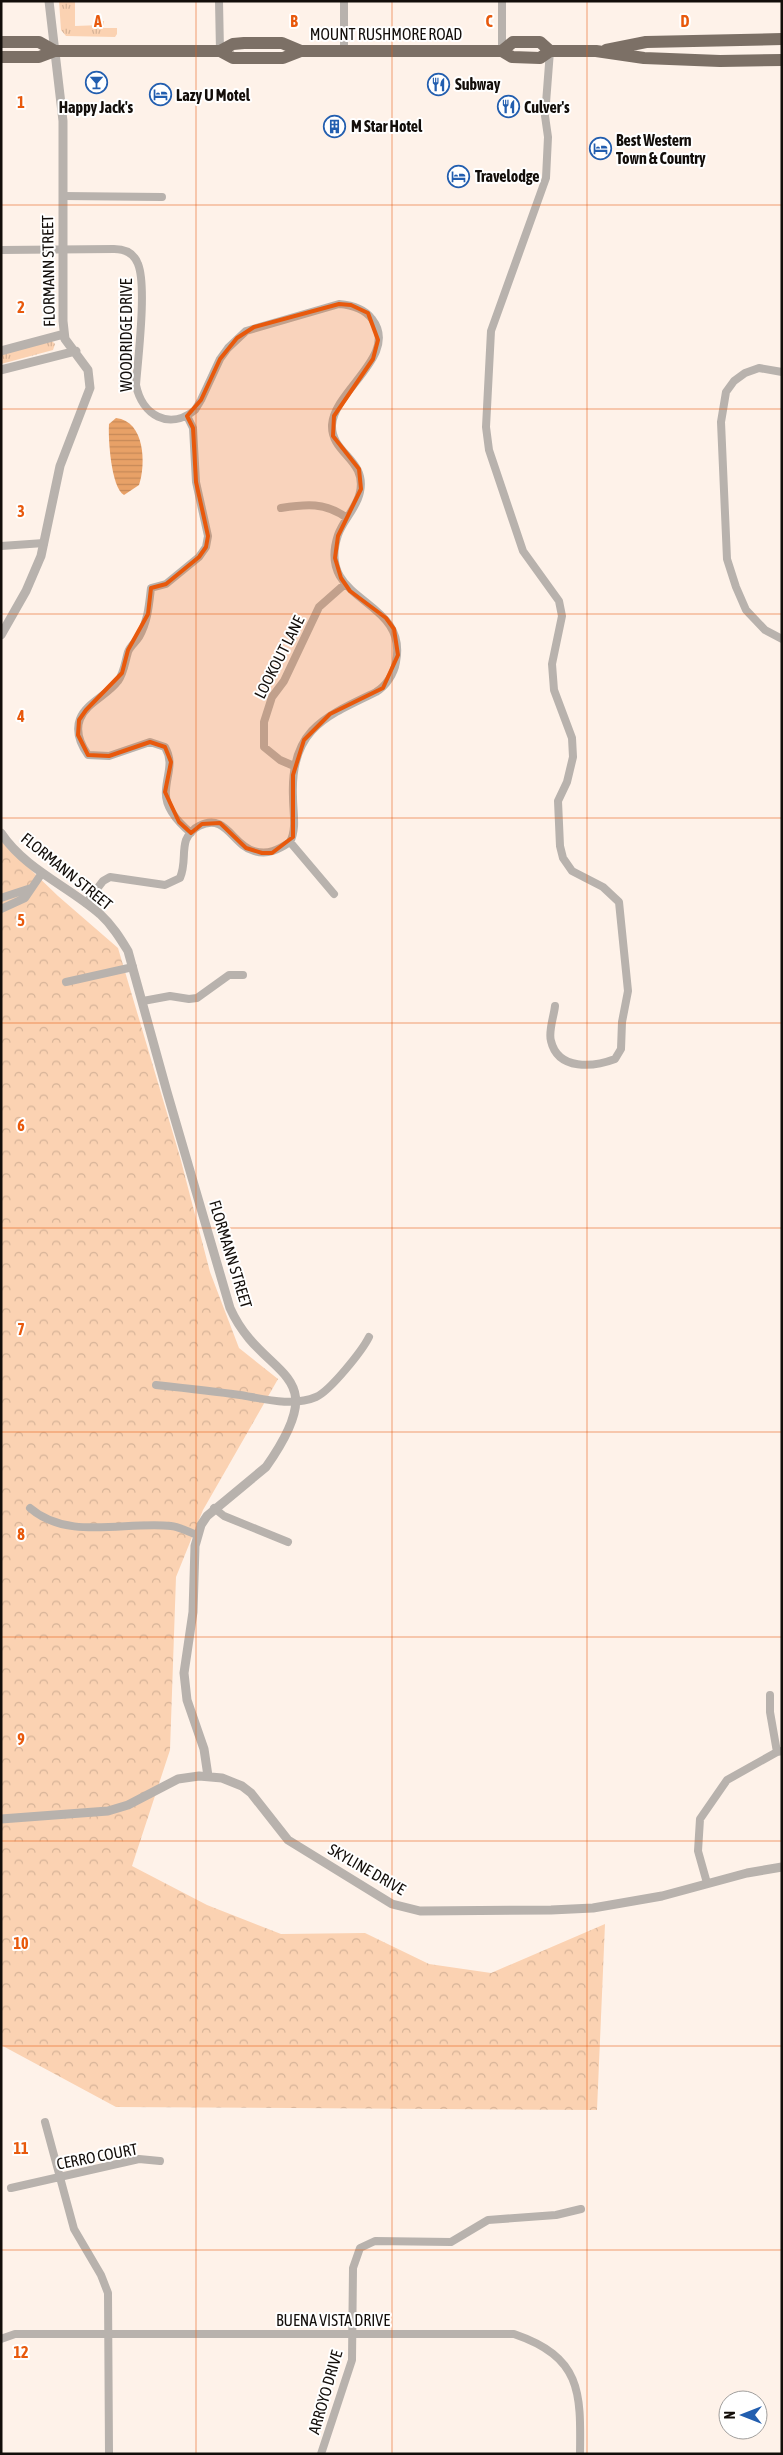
<svg xmlns="http://www.w3.org/2000/svg" width="783" height="2455" font-family="'Asap Condensed',sans-serif">
	<style>
		.grass { fill: url(#grass-tufts) }
		.forest { fill: url(#forest-crowns) }
		.water { fill: url(#water-rules) }
		.lines { fill: none; stroke-linecap: round; stroke-linejoin: round }
		.minor { stroke: #b8b2ad; stroke-width: 8 }
		.tertiary { stroke: #b8b2ad; stroke-width: 9 }
		.trunk { stroke: #7c7066; stroke-width: 12 }
		.marked { fill: #e8590c; fill-opacity: 0.2; stroke: #e8590c; stroke-width: 4; stroke-linejoin: round }
		.grid { fill: none; stroke: #e8590c; stroke-width: 1; stroke-opacity: 0.55 }
		.labels { text-anchor: middle; stroke-width: 4; stroke-linejoin: round; paint-order: stroke }
		.street-label { font-size: 16px; fill: #130e0a; stroke: #fff }
		.poi-label { font-size: 16px; font-weight: bold; fill: #130e0a; stroke: #fff; text-anchor: start }
		.grid-label { font-size: 16px; text-anchor: middle; font-weight: bold; fill: #e8590c; stroke: #fff; stroke-width: 4; stroke-linejoin: round; paint-order: stroke }
	</style>
	<defs>
		<pattern id="grass-tufts" width="24" height="20" patternUnits="userSpaceOnUse" patternTransform="scale(1.25)"><rect width="24" height="20" fill="#fbd2b2"/><path d="M3 7l-1-3M5 7V3M7 7l1-3M15 17l-1-3M17 17v-4M19 17l1-3" fill="none" stroke="#d6b398"/></pattern>
		<pattern id="forest-crowns" width="20" height="18" patternUnits="userSpaceOnUse" patternTransform="scale(1.25)"><rect width="20" height="18" fill="#fbd2b2"/><path d="M2 6a3 3 0 1 1 6 0M12 15a3 3 0 1 1 6 0" fill="none" stroke="#d6b398"/></pattern>
		<pattern id="water-rules" width="6" height="5" patternUnits="userSpaceOnUse" patternTransform="scale(1.25)"><rect width="6" height="5" fill="#e8a167"/><path d="M0 2.5h6" fill="none" stroke="#c68958"/></pattern>
	</defs>
	<rect width="100%" height="100%" fill="#fef2e9"/>
	<path class="grass" d="M59,1H75V26L101,25V21H104V28H117V34L115,37L66,36L61,30Z
		M52,341L55,344L53,350L1,364V354Z"/>
	<path class="forest" d="M1,841L58,896L118,948L180,1157L210,1272L239,1348L278,1379L203,1510L176,1577L170,1750L132,1866L207,1905L281,1934L365,1933L429,1964L491,1973L605,1924L597,2110L116,2107L1,2045Z"/>
	<path class="water" d="M116,418C145,421 146,464 139,485L124,495C111,488 108,438 109,424Z"/>
	<g class="lines">
		<path class="minor" d="M219,1L220,51
			M344,50V1
			M502,51V1
			M550,51L545,116L548,137L546,178L491,331L486,427L489,450L523,551L559,601L562,616L552,664L554,690L572,738L573,757L567,782L558,801L560,846L563,858L572,871L603,887L619,902L628,991L622,1022L621,1049L615,1059C594,1067 558,1071 551,1041C548,1032 554,1016 555,1006
			M63,196L162,197
			M1,250L114,249C125,249 134,253 138,264C147,286 138,358 136,385C142,415 169,431 195,410L201,400L220,359L228,348L246,331L339,304C352,305 364,308 372,319C400,355 334,390 332,425C331,454 367,459 360,492C357,508 343,520 338,535C315,604 409,597 396,662C394,674 386,686 376,692C324,717 290,730 293,797C293,812 297,829 290,842C278,850 268,855 254,851C232,845 226,812 199,826C194,828 188,835 186,840C182,852 186,864 180,878L165,885L110,877L103,881L86,903
			M782,372L759,368L745,373L734,381L726,392L721,422L727,559L736,587L746,610L765,630L782,639
			M187,416L193,428L196,482L208,536L206,547L199,557L166,584L151,588C149,605 148,621 139,637C136,642 130,646 128,652C125,662 124,673 118,681C108,695 86,703 80,719C75,732 81,745 88,755L109,756L150,742L165,747C174,763 167,773 166,790C164,807 179,823 191,833
			M281,508C306,504 325,502 347,518
			M1,546L44,543
			M294,766L280,760L264,747V722L272,697L284,681L319,607L345,584
			M290,842L334,894
			M1,898L31,888
			M1,909L25,898L42,873
			M66,982L133,967
			M143,1001L170,996L189,999L197,998L229,975H243
			M156,1385C184,1388 212,1391 240,1395C264,1399 293,1407 316,1397C330,1391 362,1351 369,1337
			M30,1508C68,1541 125,1521 171,1526C180,1527 189,1532 197,1535
			M214,1508L224,1516L288,1542
			M770,1695V1712L777,1752
			M707,1883L698,1851L700,1819L727,1780L777,1752L782,1751
			M45,2122L74,2229L101,2275L108,2293L109,2454
			M11,2188L139,2159L160,2161
			M1,2339L15,2334H514C581,2357 581,2391 580,2454
			M321,2454L352,2360L353,2268L360,2248L375,2241L451,2242L488,2220L556,2215L581,2209"/>
		<path class="tertiary" d="M1,351L64,334
			M1,370L76,351
			M1,635L26,591L41,556L60,466L90,388L88,370L65,339L63,321V121L49,1
			M1,833C25,869 68,886 100,914C112,925 120,938 128,951L167,1092L230,1308C263,1382 337,1366 266,1467L207,1516L201,1525L195,1546L193,1612L184,1673L187,1700L204,1749L208,1776
			M1,1819L108,1811L128,1805L178,1779L199,1776L222,1778L242,1786L251,1793L288,1840L392,1904L420,1911L551,1910L593,1908L662,1896L747,1873L782,1867"/>
		<path class="trunk" d="M1,42H39L55,51
			M606,50L646,42L782,39
			M220,51L233,44L244,43H282L301,51H502L512,57L540,58L550,51H596L644,58L720,61L782,60
			M502,51L513,42H540L550,51
			M1,57H39L55,51H220L233,58H283L301,51"/>
	</g>
	<path class="marked" d="M339,304L351,305L368,313L378,340L373,359L334,416L333,436L359,469L361,489L338,536L335,558L341,578L350,591L386,618L394,629L398,655L383,688L330,714L304,740L293,775V837L272,853H262L246,848L220,823L202,824L191,833L179,822L165,792L171,762L165,747L150,742L109,756L88,755L78,735L79,720L86,710L122,673L128,650L148,614L151,588L166,584L199,557L206,547L208,536L196,482L193,428L187,416L201,400L220,359L237,338L254,327Z"/>
	<path class="grid" d="M196,1V2454M392,1V2454M587,1V2454M1,205H782M1,409H782M1,614H782M1,818H782M1,1023H782M1,1228H782M1,1432H782M1,1637H782M1,1841H782M1,2046H782M1,2250H782"/>
	<defs>
		<symbol id="bar-ring" viewBox="-11 -11 22 22"><circle r="9.5" fill="#fff" stroke="#225eaf" stroke-width="1.5"/><path d="M-6-5H6L.8 .8V4.5H3.5V6h-7V4.5H-.8V.8Z" fill="#225eaf"/></symbol>
		<symbol id="restaurant-ring" viewBox="-11 -11 22 22"><circle r="9.5" fill="#fff" stroke="#225eaf" stroke-width="1.5"/><path d="M-5-6h1v4h1v-4h1v4h1v-4h1v5L-1.5 .5V6h-2V.5L-5-1ZM5-6V6H3V1.5H1.5Q1.5-4 5-6Z" fill="#225eaf"/></symbol>
		<symbol id="hotel-ring" viewBox="-11 -11 22 22"><circle r="9.5" fill="#fff" stroke="#225eaf" stroke-width="1.5"/><path d="M-6-4.5h1.5V1H6V5H4.5V3h-9V5H-6ZM-4 0a1.8 1.8 0 1 1 3.6 0ZM.5 0V-2.5h3Q6-2.5 6 0Z" fill="#225eaf"/></symbol>
		<symbol id="building-ring" viewBox="-11 -11 22 22"><circle r="9.5" fill="#fff" stroke="#225eaf" stroke-width="1.5"/><path d="M-4-6H4V6H1V3H-1V6H-4ZM-2.5-4.3h1.7v1.8h-1.7ZM.8-4.3h1.7v1.8H.8ZM-2.5-1h1.7V.8h-1.7ZM.8-1h1.7V.8H.8Z" fill="#225eaf"/></symbol>
	</defs>
	<g fill-rule="evenodd">
		<use href="#bar-ring" x="84" y="70" width="25" height="25"/>
		<use href="#restaurant-ring" x="426" y="72" width="25" height="25"/>
		<use href="#hotel-ring" x="148" y="82" width="25" height="25"/>
		<use href="#restaurant-ring" x="496" y="94" width="25" height="25"/>
		<use href="#building-ring" x="322" y="114" width="25" height="25"/>
		<use href="#hotel-ring" x="588" y="136" width="25" height="25"/>
		<use href="#hotel-ring" x="446" y="164" width="25" height="25"/>
	</g>
	<g class="labels">
		<g class="street-label">
			<text x="386" y="40">MOUNT RUSHMORE ROAD</text>
			<text transform="translate(48 271) rotate(-91)" y="6">FLORMANN STREET</text>
			<text transform="translate(126 335) rotate(-90)" y="6">WOODRIDGE DRIVE</text>
			<text transform="translate(279 657) rotate(-63)" y="6">LOOKOUT LANE</text>
			<text transform="translate(67 871) rotate(39)" y="6">FLORMANN STREET</text>
			<text transform="translate(231 1254) rotate(73)" y="6">FLORMANN STREET</text>
			<text transform="translate(367 1869) rotate(30)" y="6">SKYLINE DRIVE</text>
			<text transform="translate(97 2156) rotate(-11)" y="6">CERRO COURT</text>
			<text x="333" y="2326">BUENA VISTA DRIVE</text>
			<text transform="translate(325 2392) rotate(-74)" y="6">ARROYO DRIVE</text>
		</g>
		<g class="poi-label">
			<text x="455" y="90">Subway</text>
			<text x="176" y="101">Lazy U Motel</text>
			<text x="96" y="113" text-anchor="middle">Happy Jack's</text>
			<text x="524" y="113">Culver's</text>
			<text x="351" y="132">M Star Hotel</text>
			<text x="616" y="146">Best Western<tspan x="616" dy="18">Town &amp; Country</tspan></text>
			<text x="475" y="182">Travelodge</text>
		</g>
	</g>
	<g class="grid-label">
		<text x="98" y="27">A</text>
		<text x="294" y="27">B</text>
		<text x="489" y="27">C</text>
		<text x="685" y="27">D</text>
		<text x="21" y="108">1</text>
		<text x="21" y="313">2</text>
		<text x="21" y="517">3</text>
		<text x="21" y="722">4</text>
		<text x="21" y="926">5</text>
		<text x="21" y="1131">6</text>
		<text x="21" y="1335">7</text>
		<text x="21" y="1540">8</text>
		<text x="21" y="1745">9</text>
		<text x="21" y="1949">10</text>
		<text x="21" y="2154">11</text>
		<text x="21" y="2358">12</text>
	</g>
	<rect width="783" height="2455" fill="none" stroke="#130e0a" stroke-width="5"/>
	<g transform="translate(743 2415) rotate(270)"><circle r="24" fill="#ffffff" stroke="#a19f9d"/>
	<path d="M0-4L9 19L0 12L-9 19Z" fill="#225eaf"/>
	<text y="-8" font-size="14" font-weight="bold" text-anchor="middle" fill="#130e0a">N</text>
	</g>
</svg>
